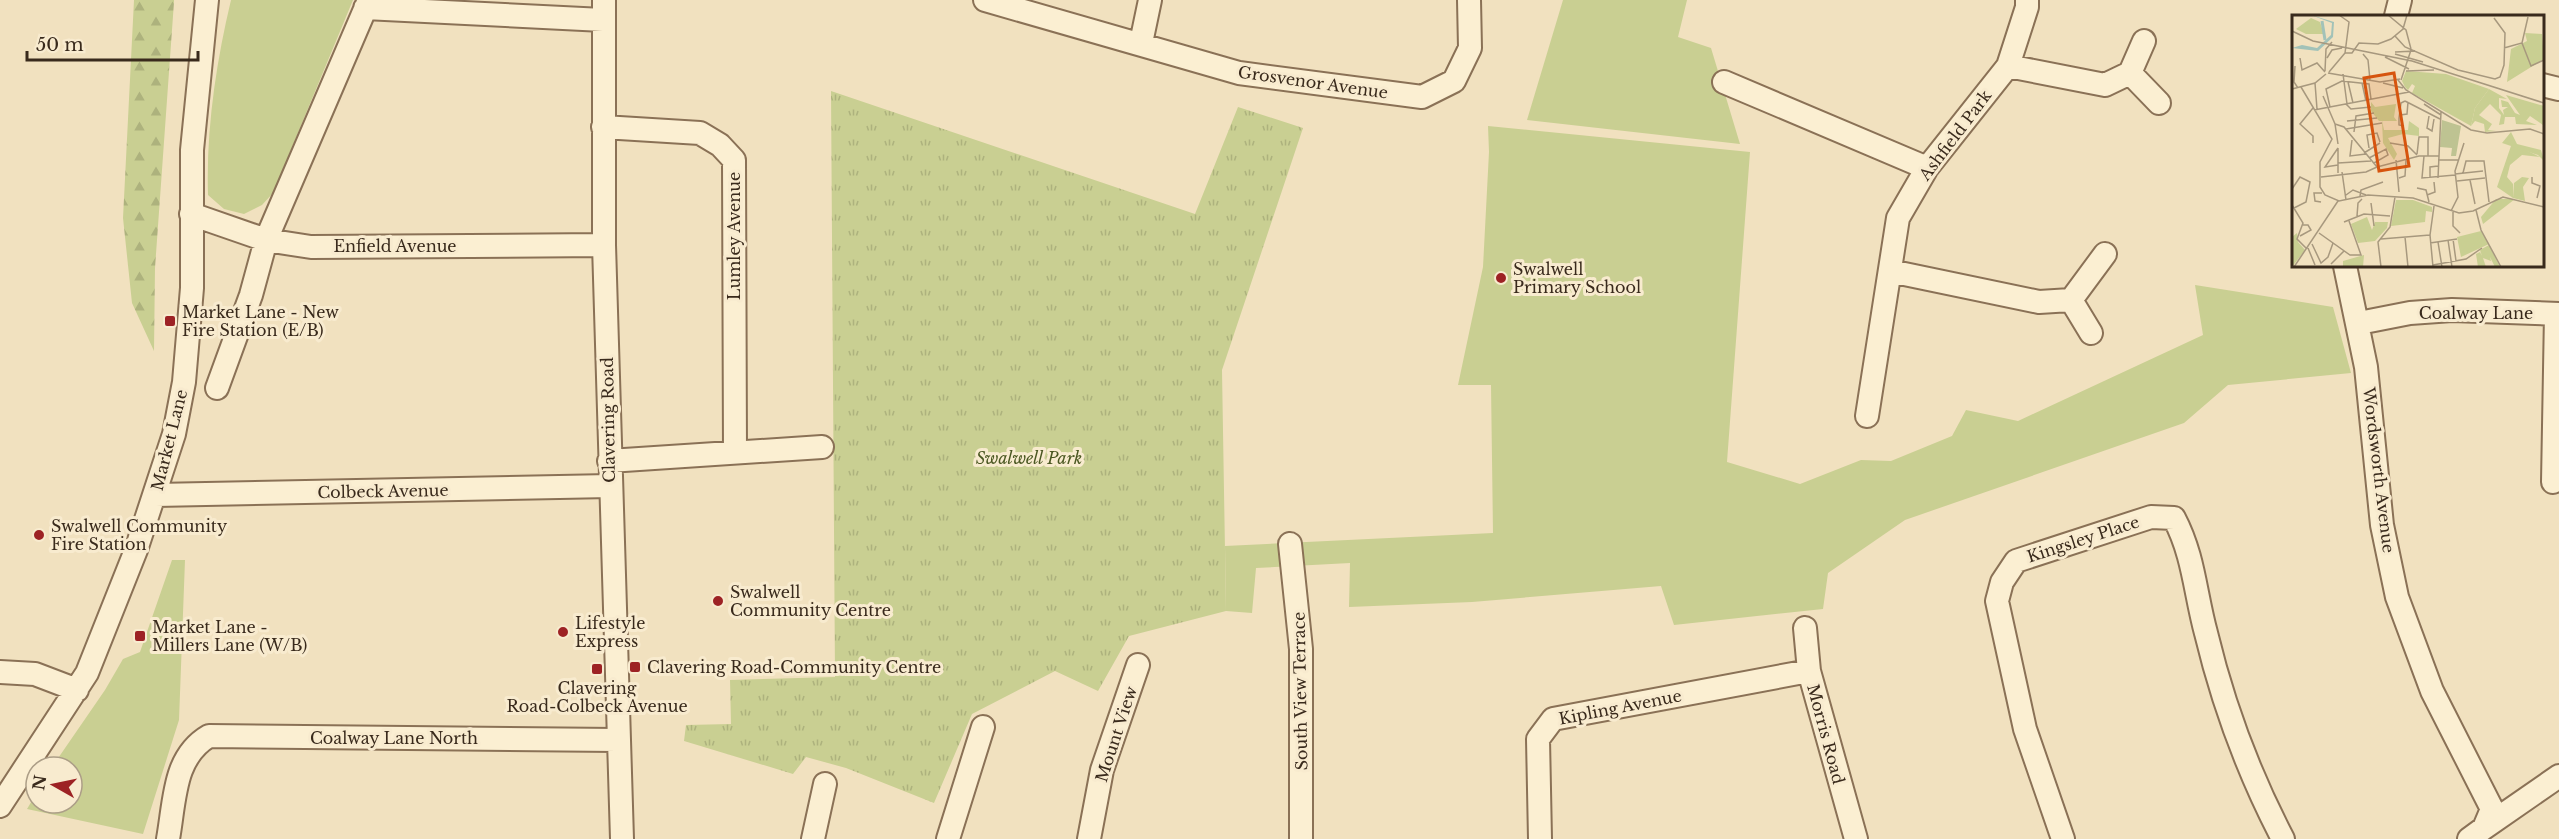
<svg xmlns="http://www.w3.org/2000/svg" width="2559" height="839" font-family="'Libre Baskerville',serif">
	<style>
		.grass { fill: #c9cf92 }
		.forest { fill: url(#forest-firs) }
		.park { fill: url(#park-tufts) }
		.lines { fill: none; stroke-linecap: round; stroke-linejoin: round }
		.minor-casing { stroke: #8a7156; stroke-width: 26 }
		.minor { stroke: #fbefd2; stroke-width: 22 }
		.poi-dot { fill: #9d2224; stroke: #f8ebcf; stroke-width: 2 }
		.labels { text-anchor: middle; stroke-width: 6; stroke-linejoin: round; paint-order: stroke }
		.street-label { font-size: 16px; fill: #392a1c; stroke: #f8ebcf }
		.poi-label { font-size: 16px; fill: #392a1c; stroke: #f8ebcf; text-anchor: start }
		.park-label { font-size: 16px; font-style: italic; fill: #4a5721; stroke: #f8ebcf }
		.inset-river { fill: none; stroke: #a2c2b8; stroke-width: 3 }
		.inset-road { fill: none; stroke: #a7987e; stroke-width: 1.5 }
		.view { fill: #d6540e; fill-opacity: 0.15; stroke: #d6540e; stroke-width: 3 }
		.inset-edge { fill: none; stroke: #392a1c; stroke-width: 3 }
	</style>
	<defs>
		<pattern id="forest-firs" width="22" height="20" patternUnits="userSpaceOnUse" patternTransform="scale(1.5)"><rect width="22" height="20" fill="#c9cf92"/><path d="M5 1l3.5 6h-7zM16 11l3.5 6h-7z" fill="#adb27d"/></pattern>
		<pattern id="park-tufts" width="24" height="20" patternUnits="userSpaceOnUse" patternTransform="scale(1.5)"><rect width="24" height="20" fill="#c9cf92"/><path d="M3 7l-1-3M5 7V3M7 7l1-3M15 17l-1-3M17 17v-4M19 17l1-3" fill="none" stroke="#adb27d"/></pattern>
	</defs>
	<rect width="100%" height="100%" fill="#f1e1bf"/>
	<path class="grass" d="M231,0H353L273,193L262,205L244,214L224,209L208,195C206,130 216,63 231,0Z
		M1563,0H1687L1678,37L1711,48L1740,144L1527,120Z
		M1488,126L1750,152L1727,462L1800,484L1861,460L1891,461L1952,436L1966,410L2018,421L2203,335L2195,285L2333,307L2351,373L2228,385L2184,423L1905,520L1828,573L1823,609L1674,625L1661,586L1472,602L1349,607L1350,563L1256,568L1252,613L1226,611L1225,546L1493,533L1491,385H1458L1483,267L1489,152Z
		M172,560H185L179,720L143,834L27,809L36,794V803H72V767H52L105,690L123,659L140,652Z"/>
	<path class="forest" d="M134,0H174V2L155,268L154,351L132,303L123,218Z"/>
	<path class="park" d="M831,91L1195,214L1238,107L1303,128L1222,370L1226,611L1129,636L1098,691L1055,671L972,714L934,803L846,768L806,757L793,774L684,741L686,725L731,724L730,680L835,677Z"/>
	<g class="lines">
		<defs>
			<path id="minor" d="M604,0V245L622,839
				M985,0L1239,73L1422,97L1454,81L1470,48L1469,0
				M365,8L603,20
				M2396,16L2400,0
				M1141,43L1150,0
				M2008,66L2105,85L2130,73L2144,41
				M2130,73L2159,103
				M1724,82L1927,168
				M2542,85L2559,89
				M603,127L700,133L720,145L734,160L735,452
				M191,214L266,240L311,247L604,245
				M2345,266L2366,367L2382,525L2397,597L2432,691L2492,809L2484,828L2469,839
				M1890,271L2039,302L2071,300L2105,254
				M2071,300L2091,333
				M2359,323L2410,313L2452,310L2559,314
				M217,388L251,295L266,240L369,0
				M1867,416L1898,218L1927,168L2008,66L2027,7V0
				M609,461L822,447
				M2553,482L2556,314
				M156,495L610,486
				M1290,544L1301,649V839
				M1805,628L1809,671L1856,839
				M0,672L35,674L77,690
				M0,806L87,673L136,550L174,434L184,382L192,288V150L207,0
				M2484,828L2559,776
				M168,839C175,801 173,757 209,736L617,740
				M813,839L825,784
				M948,839L983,727
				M1089,839L1102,770L1138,665
				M1540,839L1538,739L1553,719L1809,671
				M2063,839L2025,729L1997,601L2002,582L2016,561L2151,517L2174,518C2194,556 2195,593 2206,633C2223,704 2249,774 2283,839"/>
		</defs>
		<use href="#minor" class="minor-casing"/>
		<use href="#minor" class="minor"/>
	</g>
	<g class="poi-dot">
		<circle cx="1501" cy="278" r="6"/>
		<rect x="164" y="315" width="12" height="12" rx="3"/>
		<circle cx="39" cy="535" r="6"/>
		<circle cx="718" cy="601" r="6"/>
		<circle cx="563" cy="632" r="6"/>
		<rect x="134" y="630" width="12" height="12" rx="3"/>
		<rect x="629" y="661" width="12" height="12" rx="3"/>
		<rect x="591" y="663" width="12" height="12" rx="3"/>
	</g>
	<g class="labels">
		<g class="street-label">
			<text transform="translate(1313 82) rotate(8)" y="6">Grosvenor Avenue</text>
			<text transform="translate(1955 135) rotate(-53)" y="6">Ashfield Park</text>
			<text transform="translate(734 236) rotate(-90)" y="6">Lumley Avenue</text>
			<text x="395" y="252">Enfield Avenue</text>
			<text x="2476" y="319">Coalway Lane</text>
			<text transform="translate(608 420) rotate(-91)" y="6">Clavering Road</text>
			<text transform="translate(169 440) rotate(-76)" y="6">Market Lane</text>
			<text transform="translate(2379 470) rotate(83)" y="6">Wordsworth Avenue</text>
			<text transform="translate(383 491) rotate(-1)" y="6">Colbeck Avenue</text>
			<text transform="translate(2083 539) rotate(-18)" y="6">Kingsley Place</text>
			<text transform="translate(1300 691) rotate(-91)" y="6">South View Terrace</text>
			<text transform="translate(1620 707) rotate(-11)" y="6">Kipling Avenue</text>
			<text transform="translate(1116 734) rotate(-72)" y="6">Mount View</text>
			<text transform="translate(1826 734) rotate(75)" y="6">Morris Road</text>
			<text x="394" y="744">Coalway Lane North</text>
		</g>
		<g class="poi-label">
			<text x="1513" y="275">Swalwell<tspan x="1513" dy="18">Primary School</tspan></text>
			<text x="182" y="318">Market Lane - New<tspan x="182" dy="18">Fire Station (E/B)</tspan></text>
			<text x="51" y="532">Swalwell Community<tspan x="51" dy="18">Fire Station</tspan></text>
			<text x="730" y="598">Swalwell<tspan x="730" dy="18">Community Centre</tspan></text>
			<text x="575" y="629">Lifestyle<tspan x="575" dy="18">Express</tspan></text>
			<text x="152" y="633">Market Lane -<tspan x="152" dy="18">Millers Lane (W/B)</tspan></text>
			<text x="647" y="673">Clavering Road-Community Centre</text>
			<text x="597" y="694" text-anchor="middle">Clavering<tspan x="597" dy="18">Road-Colbeck Avenue</tspan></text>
		</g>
		<g class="park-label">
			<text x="1029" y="464">Swalwell Park</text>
		</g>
	</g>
	<g transform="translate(2292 15)">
		<rect width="252" height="252" fill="#f1e1bf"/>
		<path d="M233,18L250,19L252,44L215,67L219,34L235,26ZM90,105L92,115H116L117,106L127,113V121L111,119L96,123L105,139L102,145L91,128ZM220,128L248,142L230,140L218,150L215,162L221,169V183L205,172ZM204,184H223L191,209L189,202ZM75,202L80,215L83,207H96L95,213L83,226L66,228L59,209ZM197,230L208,252H203L198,242L199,246L191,243L194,252H186L184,239L188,237L190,241L188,235Z" fill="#c9cf92"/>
		<path d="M197,74L215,84L207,83V93L212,100L211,95L216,92H210L209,85L216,87L223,98L228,100L214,80L252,91L251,110L238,101L234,106L245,110L224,109L223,102H213L212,109L207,110L209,100L198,89L187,100L200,109L196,115L204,116L193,117L192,109L183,106L179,111L183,93ZM219,117L225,129L249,135L252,146L246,140L210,128ZM237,163L231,172L233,186L221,183L222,168L230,162Z" fill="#c9cf92"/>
		<path d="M150,105L169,111L164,141H159L160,133L148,132Z" fill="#bec392"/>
		<path d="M114,56L154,59L197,74L183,93L179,111L120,78L123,71L120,69L116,75L113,72L110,66ZM79,87L83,92L104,89L102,102L105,106H87L79,96ZM104,185H121L140,192V197L134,196L133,207L99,211ZM5,218L6,227L13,235L0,252V222Z" fill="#c9cf92"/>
		<path d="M19,3L28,7L32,19H14L4,14ZM189,216L197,229L169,242L165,222ZM72,240L71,252H51V246Z" fill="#c9cf92"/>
		<path d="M19,0L42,7L41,22L26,36L0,33L10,30L25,33L39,20L40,8Z" fill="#a2c2b8"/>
		<path class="inset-river" d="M30,6L33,25"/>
		<path class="inset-road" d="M47,0L57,7L53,38M96,0L114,15L119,34M0,16L21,26L120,46L252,88M103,21L113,32L166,55L203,64L208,62L212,50L213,18L202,3M230,28L239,51L252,45M212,33L230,28L236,2M103,37L123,36M53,38H60L67,28L86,29L99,24L111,14L115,0M71,39L76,45L78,65M103,39L131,47M93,42L117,54M8,43L10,55L25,48L33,57M35,43L40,35L50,33M3,51L2,67L6,73M33,56L34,34L40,27M114,56L142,55M37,57L53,38M36,58L88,67L108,64M51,59L55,89M106,65L114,75L179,115L195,118L238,114L252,119M109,65L119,35M56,67L61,88M23,68L25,94M70,68L74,86M91,68L111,73M9,72L40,124L28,147V172L33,180L47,186L76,180L121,183L167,198L181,196L211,182L252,192M0,74L23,68L34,59M31,81L43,109L46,129M113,86L148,104M54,89L59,94L79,92M132,89L149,100M38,92L34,74L50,66L77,69L79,84M21,93L8,109L21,121V128M22,95L117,77M108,100L115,99L116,87M137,101L135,113L140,116L142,104M55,106L85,103M43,109L52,112L85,152M112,111L107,110V103L109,88L113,86M54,114L90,108M62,117L64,101L82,98M60,125L58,141L74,139M98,128L116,131L125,140M46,133V158M77,133L75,120L85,118L88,127M72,138L88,128M125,139L127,122H136V141M132,141L130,163L163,160M77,143L94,134L96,140L82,148M104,145L107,177M146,145H166M46,148L79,146M46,150L33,152L46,133M85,152L127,141H147M50,157L54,185M171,158L174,146H192L197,187M163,159L191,156M29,162L74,157L85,152M240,162V168L248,171L245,183M107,163L113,161L114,145M138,163V152L146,151M146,163L149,97M178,165L183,189M165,166L193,163M125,173L134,175L137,187M0,174L8,162L18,167L14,187L2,193M54,180L61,175L74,180M135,180L143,177L142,167M68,181L69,175L91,167M29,187L23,186L22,178H30M79,188L82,211M0,190L11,208L5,224L15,234M184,195L189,215L209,252M159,196L166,182L163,156L172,128M161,197V211L168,218M65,201L66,188L70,184M52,207L72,199L98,201M27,218L58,240H69L57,206M8,221L19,215L16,210H11M113,222L116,252M89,224L138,220M161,224L164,246M156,225L160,252M146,227L150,252M138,228L165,224M20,229L29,248L36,242L41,228M16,233L23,250M39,249L52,236M141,250L174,244L190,233M2,252L46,186M89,252L86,227L98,212L103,182M141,252L138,220L142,191"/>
		<path class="view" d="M102,58L117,151L87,156L72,63Z"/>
		<rect width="252" height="252" class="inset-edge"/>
	</g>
	<g transform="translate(54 785) rotate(279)"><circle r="28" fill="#f8ebcf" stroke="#ac9e87" stroke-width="1.5"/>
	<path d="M0-4.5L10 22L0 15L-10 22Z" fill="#9d2224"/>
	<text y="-9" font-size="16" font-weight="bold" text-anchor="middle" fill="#392a1c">N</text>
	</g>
	<path d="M27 51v9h171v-9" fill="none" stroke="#392a1c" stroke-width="3"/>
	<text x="36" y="51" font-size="18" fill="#392a1c" stroke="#f8ebcf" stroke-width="4.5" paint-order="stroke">50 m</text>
</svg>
